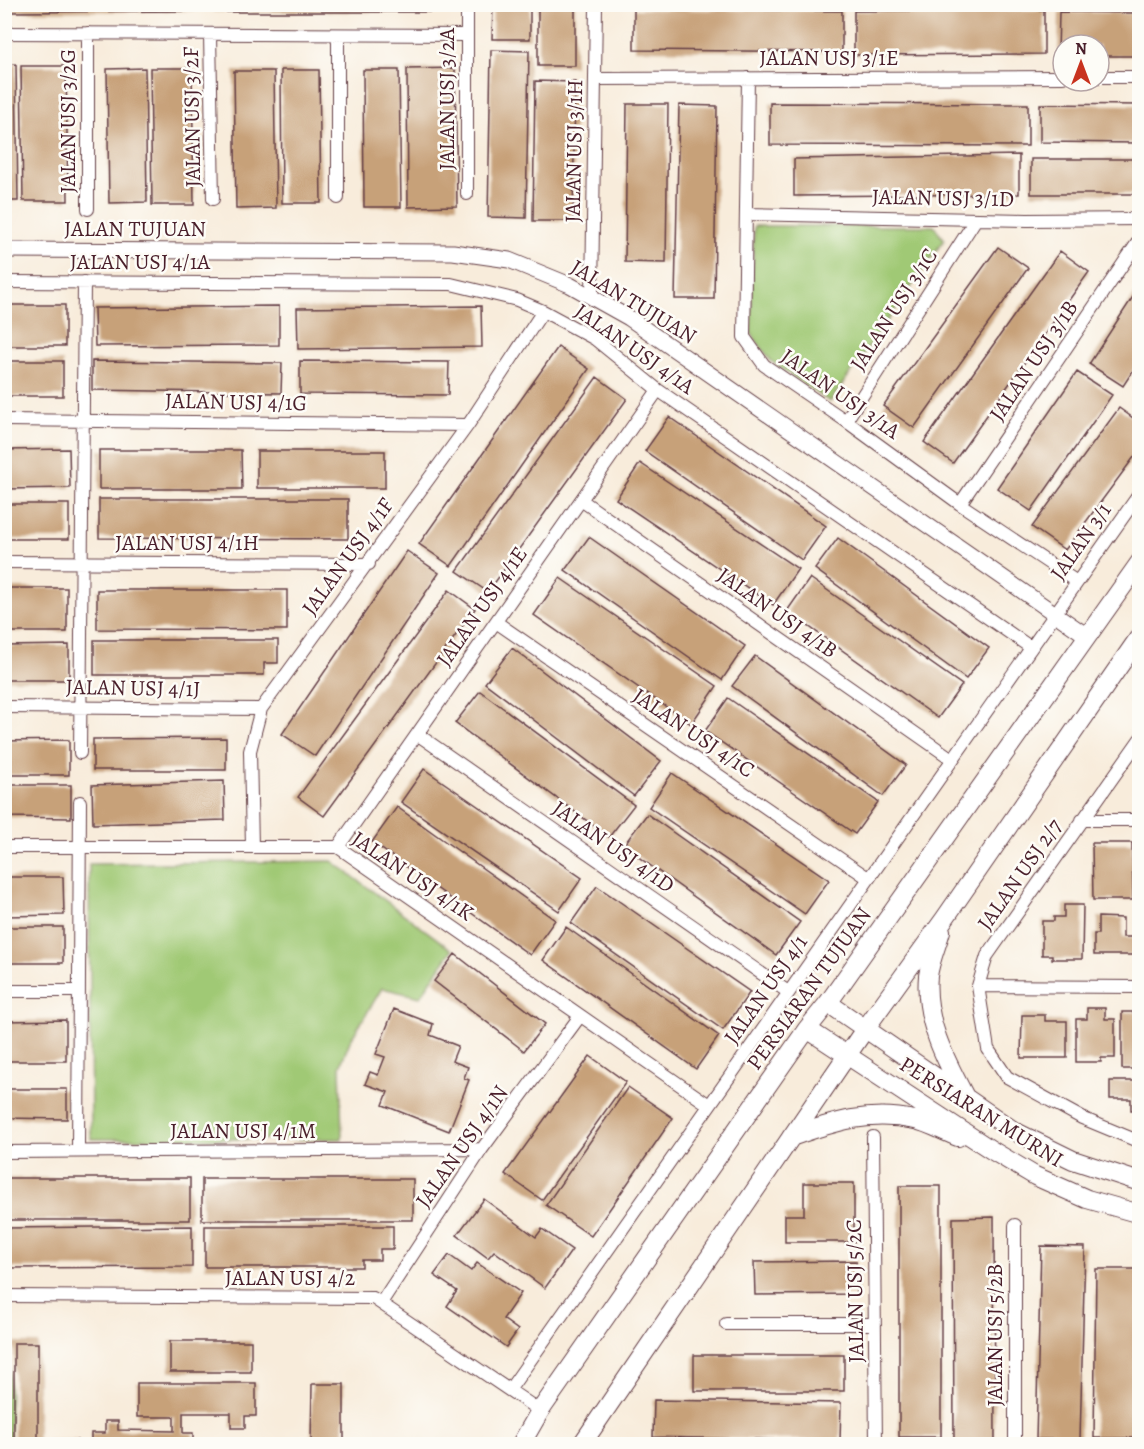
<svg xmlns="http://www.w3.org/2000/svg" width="1144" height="1449" font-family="Alegreya,serif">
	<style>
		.green { fill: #a0c974; stroke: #757450; stroke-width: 1.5 }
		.building { fill: #c7a179 }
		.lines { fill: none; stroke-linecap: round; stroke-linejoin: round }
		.minor-casing { stroke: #643e45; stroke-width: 14 }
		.tertiary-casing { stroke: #643e45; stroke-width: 17 }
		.secondary-casing { stroke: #643e45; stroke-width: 20 }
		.minor { stroke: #fff; stroke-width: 12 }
		.tertiary { stroke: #fff; stroke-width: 15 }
		.secondary { stroke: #fff; stroke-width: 18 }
		.labels { text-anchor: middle; stroke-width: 5; stroke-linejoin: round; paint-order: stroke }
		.street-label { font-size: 22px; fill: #4a1f2b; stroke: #fdfcf7 }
	</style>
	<rect width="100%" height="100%" fill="#fdfcf7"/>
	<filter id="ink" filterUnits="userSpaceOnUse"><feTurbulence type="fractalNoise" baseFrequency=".0167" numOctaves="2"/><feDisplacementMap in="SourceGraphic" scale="12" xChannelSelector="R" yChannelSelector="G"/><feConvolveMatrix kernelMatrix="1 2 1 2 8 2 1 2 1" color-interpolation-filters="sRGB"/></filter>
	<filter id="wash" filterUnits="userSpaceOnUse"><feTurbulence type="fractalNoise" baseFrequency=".008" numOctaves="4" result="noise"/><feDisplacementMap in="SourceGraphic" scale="24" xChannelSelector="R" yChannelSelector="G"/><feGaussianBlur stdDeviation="1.35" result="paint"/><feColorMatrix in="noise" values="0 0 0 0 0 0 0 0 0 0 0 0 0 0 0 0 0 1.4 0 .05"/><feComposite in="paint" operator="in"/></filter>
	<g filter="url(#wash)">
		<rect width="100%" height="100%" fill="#f8ecdb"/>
		<path class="green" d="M754,226H934L944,240L830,402L771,361L751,333Z
			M332,861L452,950L420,997L382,988L350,1041L340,1066L342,1139H91L89,864Z
			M4,1327H9L10,1444H4Z"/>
		<g id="blocks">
			<path class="building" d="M4,4H198V11L4,12Z
				M213,4H440V12H213Z
				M493,4H530V39H492Z
				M538,4H575V66H538Z
				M634,9L842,11V52L634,50Z
				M1027,10H1044V54L854,55V11Z
				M1059,12L1140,13V56H1099V45H1063V55H1058Z
				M491,50L529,51L526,218L488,217Z
				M16,64L18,201H4V65Z
				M21,66H66L68,201H23Z
				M145,68L147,202L109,203L107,69Z
				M150,68H192L194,205H152Z
				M455,68L457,206L408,207L407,69Z
				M281,70H319L321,203H282Z
				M363,70H399L401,207H364Z
				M234,71H274L276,208L236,209Z
				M535,81L575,82L573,221H533Z
				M770,103L1028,104V146L770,145Z
				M627,104H668L666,263L625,262Z
				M1040,104L1140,105V143L1040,142Z
				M679,105L717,106L714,299H675Z
				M1019,155V194L794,196V159Z
				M1031,159H1140V194H1031Z
				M998,247L1028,268L914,428L883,406Z
				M1060,251L1089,272L953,463L924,442Z
				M1140,286V360L1123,386L1089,364Z
				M4,305H65V346H4Z
				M279,306V345L95,346L94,308Z
				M481,306L482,347L298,349L297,308Z
				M558,347L589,369L451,566L419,544Z
				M4,361H63V396H4Z
				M92,361L282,363L281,393L92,390Z
				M300,361L449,362L448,395L300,394Z
				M1077,372L1112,395L1031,511L997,488Z
				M597,377L627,399L488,592L457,571Z
				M1119,408L1140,423V449L1065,550L1032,527Z
				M669,417L826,526L802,560L645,451Z
				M69,449L70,488L4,489V450Z
				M99,450H241L242,489H99Z
				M257,451H385V488H257Z
				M640,463L798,569L773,605L616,499Z
				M99,499H348V539L99,538Z
				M4,504H69V539H4Z
				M589,537L745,646L722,680L565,570Z
				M838,538L989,648L966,679L815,569Z
				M407,551L439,573L315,756L282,734Z
				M560,578L717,686L691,724L534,615Z
				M810,578L962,685L938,718L787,611Z
				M4,588H67V632H4Z
				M97,590H287V630L97,629Z
				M449,590L475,609L324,816L298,797Z
				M94,640H278V663H264V675H94Z
				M69,645V680H4V646Z
				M512,648L661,761L634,796L485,683Z
				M755,656L906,765L883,796L732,686Z
				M480,691L634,805L609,837L455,723Z
				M728,698L878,802L855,834L705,731Z
				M226,738V770H93V739Z
				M69,740V775H4V741Z
				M424,769L582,878L559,911L401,802Z
				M672,773L829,880L805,914L649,807Z
				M224,781L225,820L93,824L92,785Z
				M4,785H71V818L4,817Z
				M397,807L555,920L530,955L372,842Z
				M647,814L800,922L776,955L623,846Z
				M1092,843H1132L1133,900H1093Z
				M4,877H63L64,915L4,916Z
				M597,886L750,992L723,1030L571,923Z
				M1064,905H1083L1082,959H1052V955H1042V921H1054V917H1064Z
				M1098,917L1123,918V937H1136V955H1094V934H1098Z
				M4,927H63V963H4Z
				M566,927L719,1036L696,1069L543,960Z
				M455,954L545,1024L524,1051L434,981Z
				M1087,1008H1105V1019H1115V1058H1101V1062H1076V1019H1087Z
				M394,1009L433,1024L430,1035L458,1046L452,1061L468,1067L464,1078L469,1080L449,1131L383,1105L388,1092L365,1084L370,1072L378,1075L385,1057L376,1054Z
				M1122,1012H1140V1069H1122Z
				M1022,1015H1045V1021H1067V1058H1021Z
				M66,1020V1061H5V1021Z
				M590,1056L626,1082L542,1200L505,1174Z
				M1110,1081H1140V1110H1131V1099H1110Z
				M628,1087L673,1118L591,1236L546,1205Z
				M4,1089H67V1119L4,1118Z
				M4,1178H190V1220H4Z
				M202,1179H413V1220H202Z
				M804,1183H854V1242H785V1215H804Z
				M899,1186H941V1437H899Z
				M484,1199L536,1237L542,1229L572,1250L545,1288L494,1251L488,1258L457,1235Z
				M994,1217L995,1444H954L953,1218Z
				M192,1226V1267L4,1268V1228Z
				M205,1226H393V1249H380V1260H362V1267H205Z
				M1041,1246L1085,1247L1080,1440L1036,1439Z
				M449,1255L471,1271L477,1263L521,1293L503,1319L518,1330L506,1347L447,1306L457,1291L434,1275Z
				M856,1261L857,1294L755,1295L754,1262Z
				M1096,1269H1139L1138,1438H1094Z
				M170,1341H251V1372H170Z
				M14,1343H38V1444H14Z
				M694,1355H844V1391H694Z
				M137,1383H256V1416H245V1428H231V1413H183V1433H193V1444H91V1433H105V1421H118V1430L174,1431V1417H137Z
				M312,1384H344V1444H311Z
				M654,1400L841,1403L840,1441L653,1437Z
				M47,1440H77V1444H47Z"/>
		</g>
	</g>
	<g filter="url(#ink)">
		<use href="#blocks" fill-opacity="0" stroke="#643e45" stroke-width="1.5"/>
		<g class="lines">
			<defs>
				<path id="minor" d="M467,4V194
					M4,33L467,35
					M88,33V209
					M210,34L213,199
					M338,35V198
					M1099,77H1140
					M748,78L744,337L764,365L846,421L960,504L1077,582
					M595,79L1063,77
					M746,214L1027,220L1140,219
					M4,282L451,284L517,300L543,311L595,339L658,390L1030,647
					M592,297L596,4
					M4,420L468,425
					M846,421L976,219
					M581,500L952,759
					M960,504L1140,239
					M4,562L369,564
					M496,622L868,878
					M4,707L261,709
					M417,734L788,992
					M1140,739L987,956L978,986L988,1049L1007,1077L1082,1118L1140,1142
					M80,753L84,282
					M1082,820H1140
					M4,847H338L709,1105
					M252,847L250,751L261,709L468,425L543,311
					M338,847L658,390
					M978,986L1140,987
					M4,991H79
					M873,1137L876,1444
					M78,1151L80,802
					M4,1152L482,1149
					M1015,1225V1444
					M4,1296L373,1298L540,1411
					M381,1303L482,1149L580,1016
					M726,1324H875
					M510,1389L1140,493"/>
				<path id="tertiary" d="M4,250L453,252L509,260L570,285L629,318L1087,636"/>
				<path id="secondary" d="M941,931C937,945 930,961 928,976C924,1019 945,1059 964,1095
					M828,1003L1014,1131L1073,1160L1140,1182
					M807,1029L993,1151L1035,1176L1087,1199L1140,1214
					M791,1137C833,1122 869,1110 915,1120C929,1123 944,1132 958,1137
					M521,1444L540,1411L807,1029L828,1003L1140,562
					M582,1444L865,1029L945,918L1140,636"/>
			</defs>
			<use href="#minor" class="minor-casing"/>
			<use href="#tertiary" class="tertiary-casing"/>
			<use href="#secondary" class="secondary-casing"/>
			<use href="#minor" class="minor"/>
			<use href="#tertiary" class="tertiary"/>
			<use href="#secondary" class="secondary"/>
		</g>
	</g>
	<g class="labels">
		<g class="street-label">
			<text x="829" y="65">JALAN USJ 3/1E</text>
			<text transform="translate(446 99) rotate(-90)" y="8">JALAN USJ 3/2A</text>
			<text transform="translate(191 117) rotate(-91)" y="8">JALAN USJ 3/2F</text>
			<text transform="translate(67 121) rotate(-90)" y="8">JALAN USJ 3/2G</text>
			<text transform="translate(573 151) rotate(-89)" y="8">JALAN USJ 3/1H</text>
			<text transform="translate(943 197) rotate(1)" y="8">JALAN USJ 3/1D</text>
			<text x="135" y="236">JALAN TUJUAN</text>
			<text x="140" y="269">JALAN USJ 4/1A</text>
			<text transform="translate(634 301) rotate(31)" y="8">JALAN TUJUAN</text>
			<text transform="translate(893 309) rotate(-57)" y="8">JALAN USJ 3/1C</text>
			<text transform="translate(635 348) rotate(35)" y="8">JALAN USJ 4/1A</text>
			<text transform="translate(1033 360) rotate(-56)" y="8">JALAN USJ 3/1B</text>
			<text transform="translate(841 393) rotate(35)" y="8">JALAN USJ 3/1A</text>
			<text transform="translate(236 401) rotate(1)" y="8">JALAN USJ 4/1G</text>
			<text transform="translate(1080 541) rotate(-55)" y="8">JALAN 3/1</text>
			<text x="187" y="550">JALAN USJ 4/1H</text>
			<text transform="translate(347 556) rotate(-54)" y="8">JALAN USJ 4/1F</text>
			<text transform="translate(481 606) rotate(-55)" y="8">JALAN USJ 4/1E</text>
			<text transform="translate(778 612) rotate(35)" y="8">JALAN USJ 4/1B</text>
			<text transform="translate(133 687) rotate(1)" y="8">JALAN USJ 4/1J</text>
			<text transform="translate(694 732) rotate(34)" y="8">JALAN USJ 4/1C</text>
			<text transform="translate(614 846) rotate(35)" y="8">JALAN USJ 4/1D</text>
			<text transform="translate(1019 874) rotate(-55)" y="8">JALAN USJ 2/7</text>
			<text transform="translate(413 875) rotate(34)" y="8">JALAN USJ 4/1K</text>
			<text transform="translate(808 988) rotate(-54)" y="8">PERSIARAN TUJUAN</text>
			<text transform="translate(765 989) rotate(-55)" y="8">JALAN USJ 4/1</text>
			<text transform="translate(982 1111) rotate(32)" y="8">PERSIARAN MURNI</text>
			<text x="243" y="1138">JALAN USJ 4/1M</text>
			<text transform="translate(461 1146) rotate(-55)" y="8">JALAN USJ 4/1N</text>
			<text x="290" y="1285">JALAN USJ 4/2</text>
			<text transform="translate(854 1291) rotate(-91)" y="8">JALAN USJ 5/2C</text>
			<text transform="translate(994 1335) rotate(-90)" y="8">JALAN USJ 5/2B</text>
		</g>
	</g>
	<rect width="1144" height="1449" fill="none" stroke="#fdfcf7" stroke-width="24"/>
	<g transform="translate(1081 63)"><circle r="28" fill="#fdfcf7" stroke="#b5a4a5" stroke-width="1.5"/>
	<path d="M0-4.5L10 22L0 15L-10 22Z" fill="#c8321e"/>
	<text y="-9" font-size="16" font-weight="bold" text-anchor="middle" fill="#4a1f2b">N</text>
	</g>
</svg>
